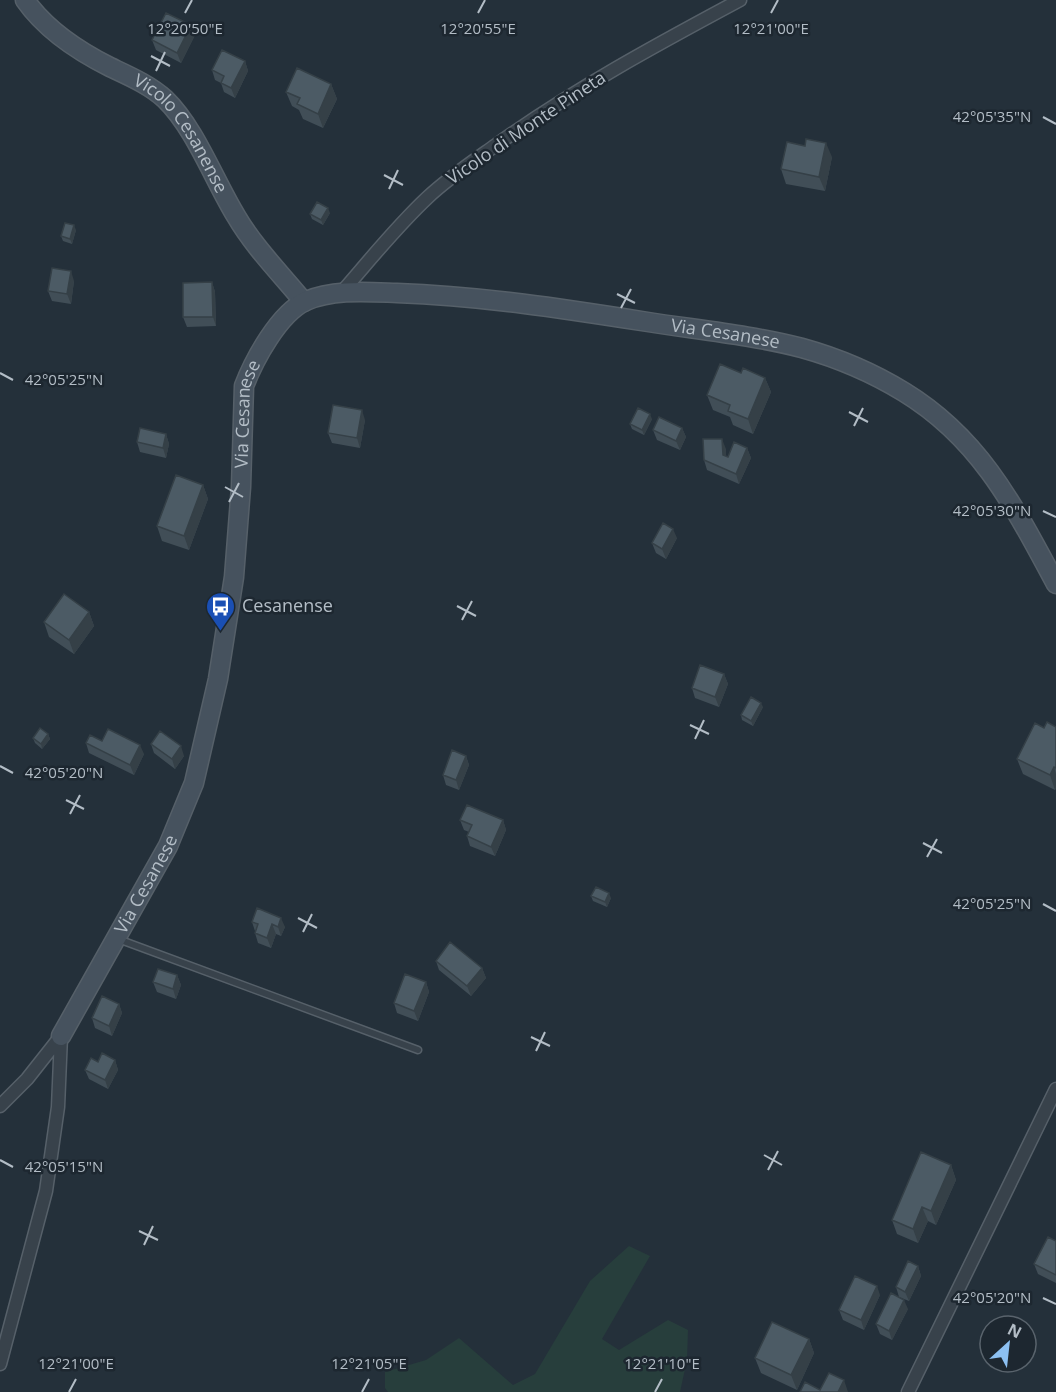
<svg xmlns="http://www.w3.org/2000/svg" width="1056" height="1392" font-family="'Open Sans',sans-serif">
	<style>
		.green { fill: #273e3c }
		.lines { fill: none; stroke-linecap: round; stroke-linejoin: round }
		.lane-casing { stroke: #566069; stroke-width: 9 }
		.street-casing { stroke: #566069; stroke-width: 15 }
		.secondary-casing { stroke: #566069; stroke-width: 21 }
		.lane { stroke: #38424b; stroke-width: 6 }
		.street { stroke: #38424b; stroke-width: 12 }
		.secondary { stroke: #46525e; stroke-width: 18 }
		.wall { fill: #414e57 }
		.shaded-wall { fill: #354047 }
		.building { fill: #4c5b65; stroke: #354047; stroke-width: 1.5 }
		.ticks { fill: none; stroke: #b3bdc6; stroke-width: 2 }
		.labels { text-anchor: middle; stroke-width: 5; stroke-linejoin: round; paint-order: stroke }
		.street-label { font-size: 18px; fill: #b3bdc6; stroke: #1d2730 }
		.poi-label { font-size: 18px; fill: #b3bdc6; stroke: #1d2730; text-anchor: start }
		.ticks-label { font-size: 15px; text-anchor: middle; fill: #b3bdc6; stroke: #1d2730; stroke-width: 5; stroke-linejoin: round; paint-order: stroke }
	</style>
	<rect width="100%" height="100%" fill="#24303a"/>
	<path class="green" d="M629,1246L650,1256L602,1339L619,1350L668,1320L688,1330L687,1360L680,1392H388L385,1388V1372L426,1360L459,1338L513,1385L535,1374L590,1281Z"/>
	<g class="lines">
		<defs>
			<path id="lane" d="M118,939L418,1050"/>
			<path id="street" d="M341,293C369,261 396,227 427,198C448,178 472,162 496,145C573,90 656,45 740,0
				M0,1106L27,1079L61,1036
				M0,1364L46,1191L58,1107L61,1036
				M908,1392L1056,1089"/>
			<g id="secondary">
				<path id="s1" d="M25,0C46,30 78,51 110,67C129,76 150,85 165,99C195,128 214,180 236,216C254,247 281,274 304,302"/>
				<path id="s2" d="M61,1036L168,846L194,783L218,679L234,577L241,487L244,386C254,360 279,313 306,301C333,289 368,292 397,293C482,296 565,309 648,322C699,330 752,335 802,348C838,358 873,373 904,392C981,439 1015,508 1056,584"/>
			</g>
		</defs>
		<use href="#lane" class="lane-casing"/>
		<use href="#street" class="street-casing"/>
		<use href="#secondary" class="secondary-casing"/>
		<use href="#lane" class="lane"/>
		<use href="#street" class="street"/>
		<use href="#secondary" class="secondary"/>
	</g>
	<path class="wall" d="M191,25L195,35L181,63L156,50L152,40Z
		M245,61L248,71L235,98L224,92L221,83L215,80L212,70Z
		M331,84L337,99L323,128L303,119L299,110L292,106L286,92Z
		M832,157L825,191L786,184L781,169Z
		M330,213L323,225L312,219L310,214Z
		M76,230L72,244L63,241L61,236Z
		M74,281L71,304L52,301L48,291Z
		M212,282L215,292L216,326L187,327L183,317Z
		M741,373L765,378L771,392L753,434L733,425L730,417L713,410L707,395Z
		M652,419L644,435L632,429L630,424Z
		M365,420L360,448L332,443L328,433Z
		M682,428L686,437L680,450L657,440L653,430Z
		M166,434L169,444L166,458L140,452L137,442Z
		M747,448L751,458L739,484L707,470L704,460L726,449V457H728Z
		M203,485L208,499L189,550L162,541L157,526Z
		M677,538L666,559L656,553L652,543Z
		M89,612L94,626L74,654L49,637L44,622Z
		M724,674L728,684L719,707L695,698L692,688Z
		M763,707L753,726L742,720L741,715Z
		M1056,727V788L1055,790L1023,774L1017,759L1044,728Z
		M48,734L50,739L42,749L35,743L33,738Z
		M102,741L144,754L134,775L89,753L86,743Z
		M151,744L184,756L175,769L154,753Z
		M466,756L469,765L459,790L446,785L443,775Z
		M460,820H503L506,830L495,856L470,846L467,836L469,832L464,830Z
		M591,896L611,898L607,907L593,901Z
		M257,908L285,927L281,936L276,934L271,948L258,943L255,933V931L252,922Z
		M436,961L482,968L486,978L471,996L439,970Z
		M177,975L181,985L176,999L157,992L153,982Z
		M426,982L429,992L418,1021L397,1013L394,1003Z
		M119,1004L122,1013L112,1036L95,1028L92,1018Z
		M115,1060L118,1070L108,1089L89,1079L85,1070L98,1062Z
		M951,1165L956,1180L936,1225L928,1221L918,1243L897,1234L892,1220Z
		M1056,1241V1283L1038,1274L1034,1264Z
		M918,1266L921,1276L909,1301L899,1297L896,1287Z
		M880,1295L864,1330L843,1320L839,1310Z
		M908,1309L892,1340L880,1334L876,1324Z
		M809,1339L814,1353L797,1390L761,1373L755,1358Z"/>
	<path class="shaded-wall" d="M191,25L195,35L181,63L177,53Z
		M245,61L248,71L235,98L231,88Z
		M331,84L337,99L323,128L318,114Z
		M826,143L832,157L825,191L819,177Z
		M328,208L330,213L323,225L321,220Z
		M74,225L76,230L72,244L70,239Z
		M71,271L74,281L71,304L67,294Z
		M212,282L215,292L216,326L213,317Z
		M765,378L771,392L753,434L748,419Z
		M362,410L365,420L360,448L357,438Z
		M650,414L652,419L644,435L642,430Z
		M682,428L686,437L680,450L676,441Z
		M166,434L169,444L166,458L163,448Z
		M722,439L726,449V465L723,455Z
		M747,448L751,458L739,484L736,474Z
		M203,485L208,499L189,550L184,536Z
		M673,529L677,538L666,559L662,549Z
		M89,612L94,626L74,654L69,640Z
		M724,674L728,684L719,707L715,697Z
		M761,703L763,707L753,726L751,721Z
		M48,734L50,739L42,749L41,744Z
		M140,745L144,754L134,775L130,765Z
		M181,746L184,756L175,769L172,759Z
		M466,756L469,765L459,790L456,780Z
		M1054,767L1056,774V788L1055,790L1050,775Z
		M503,820L506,830L495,856L491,847Z
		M609,893L611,898L607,907L605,902Z
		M281,918L285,927L281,936L278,927Z
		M272,924L276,934L271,948L267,938Z
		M482,968L486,978L471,996L467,986Z
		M177,975L181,985L176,999L173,989Z
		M426,982L429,992L418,1021L414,1011Z
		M119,1004L122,1013L112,1036L109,1026Z
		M115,1060L118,1070L108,1089L105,1080Z
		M951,1165L956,1180L936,1225L931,1211Z
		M922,1207L928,1221L918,1243L913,1229Z
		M918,1266L921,1276L909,1301L905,1292Z
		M877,1286L880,1295L864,1330L861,1320Z
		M904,1300L908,1309L892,1340L889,1331Z
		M809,1339L814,1353L797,1390L791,1375Z
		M844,1380L848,1392H838Z"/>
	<path class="building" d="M166,13L191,25L177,53L152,40Z
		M222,50L245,61L231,88L221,83L224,76L212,70Z
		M297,68L331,84L318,114L297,104L300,98L286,92Z
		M806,139L826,143L819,177L781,169L787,142L805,146Z
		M317,202L328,208L321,220L310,214Z
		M65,223L74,225L70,239L61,236Z
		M52,268L71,271L67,294L48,291Z
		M212,282L213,317H183V283Z
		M720,364L741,373L743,368L765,378L748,419L728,411L730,405L707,395Z
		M333,405L362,410L357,438L328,433Z
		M638,408L650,414L642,430L630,424Z
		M659,417L682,428L676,441L653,430Z
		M140,428L166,434L163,448L137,442Z
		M703,439H722L723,455L728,457L734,442L747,448L736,474L704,460Z
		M176,475L203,485L184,536L157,526Z
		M663,523L673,529L662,549L652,543Z
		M64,594L89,612L69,640L44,622Z
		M700,665L724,674L715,697L692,688Z
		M751,697L761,703L751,721L741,715Z
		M1047,722L1056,727V768L1054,767L1050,775L1017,759L1035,723L1044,728Z
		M40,728L48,734L41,744L33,738Z
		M108,729L140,745L130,765L86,743L90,735L102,741Z
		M160,731L181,746L172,759L151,744Z
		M452,750L466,756L456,780L443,775Z
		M467,805L503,820L491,847L467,836L472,825L460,820Z
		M596,887L609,893L605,902L591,896Z
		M257,908L281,918L278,927L272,924L267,938L255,933L258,924L252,922Z
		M450,942L482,968L467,986L436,961Z
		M158,969L177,975L173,989L153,982Z
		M405,974L426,982L414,1011L394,1003Z
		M102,996L119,1004L109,1026L92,1018Z
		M102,1053L115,1060L105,1080L85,1070L91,1058L98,1062Z
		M921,1152L951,1165L931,1211L922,1207L913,1229L892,1220Z
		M1048,1237L1056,1241V1275L1034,1264Z
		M908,1261L918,1266L905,1292L896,1287Z
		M855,1276L877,1286L861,1320L839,1310Z
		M891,1293L904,1300L889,1331L876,1324Z
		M772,1322L809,1339L791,1375L755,1358Z
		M829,1373L844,1380L838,1392H800L805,1382L820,1390Z"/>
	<path class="ticks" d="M185,13L192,0M478,13L485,0M771,13L778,0M151,56L170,66M156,71L165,52M1043,117L1056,124M384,175L403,185M389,189L398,170M617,294L635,303M621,308L631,289M0,373L13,380M849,412L868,422M854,426L863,408M225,487L243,497M229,502L239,483M1043,511L1056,517M457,606L476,616M462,620L472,601M690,725L709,734M695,739L704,720M0,766L13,773M66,800L84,809M70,814L80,795M923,843L942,853M927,857L937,839M1043,904L1056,911M298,918L317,928M303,932L312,914M531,1037L550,1046M536,1051L545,1032M764,1155L782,1165M0,1160L13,1167M768,1170L778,1151M139,1231L158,1240M144,1245L153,1226M1043,1298L1056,1304M69,1392L76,1379M362,1392L369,1379M655,1392L662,1379"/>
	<defs>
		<symbol id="bus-pin" viewBox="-11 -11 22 30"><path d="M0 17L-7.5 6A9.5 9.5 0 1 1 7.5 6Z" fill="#1a4fb4" stroke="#1d2730"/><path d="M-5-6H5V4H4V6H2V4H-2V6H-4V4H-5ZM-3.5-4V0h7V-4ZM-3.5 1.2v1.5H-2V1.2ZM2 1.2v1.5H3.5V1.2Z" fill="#fff"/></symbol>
	</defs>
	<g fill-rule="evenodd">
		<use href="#bus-pin" x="204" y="590" width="33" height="45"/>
	</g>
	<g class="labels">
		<g class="street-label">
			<text transform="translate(526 128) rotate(-34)" y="6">Vicolo di Monte Pineta</text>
			<text dy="6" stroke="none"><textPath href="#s1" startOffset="210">Vicolo Cesanense</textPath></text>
			<text dy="6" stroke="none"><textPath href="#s2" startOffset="1218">Via Cesanese</textPath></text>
			<text dy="6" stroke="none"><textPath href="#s2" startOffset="660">Via Cesanese</textPath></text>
			<text dy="6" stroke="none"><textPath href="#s2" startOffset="174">Via Cesanese</textPath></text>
		</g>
		<g class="poi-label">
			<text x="242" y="612">Cesanense</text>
		</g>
	</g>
	<g class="ticks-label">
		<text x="185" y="34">12°20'50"E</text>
		<text x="478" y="34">12°20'55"E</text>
		<text x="771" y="34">12°21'00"E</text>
		<text x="992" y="122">42°05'35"N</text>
		<text x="64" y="385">42°05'25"N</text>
		<text x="992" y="516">42°05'30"N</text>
		<text x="64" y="778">42°05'20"N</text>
		<text x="992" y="909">42°05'25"N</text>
		<text x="64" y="1172">42°05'15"N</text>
		<text x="992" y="1303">42°05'20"N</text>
		<text x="76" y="1369">12°21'00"E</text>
		<text x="369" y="1369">12°21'05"E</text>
		<text x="662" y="1369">12°21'10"E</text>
	</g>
	<g transform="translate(1008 1344) rotate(27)"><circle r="28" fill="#1d2730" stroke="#59636c" stroke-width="1.5"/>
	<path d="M0-4.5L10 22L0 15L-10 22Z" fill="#8cc0f2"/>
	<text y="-9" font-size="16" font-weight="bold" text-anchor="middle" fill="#b3bdc6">N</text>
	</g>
</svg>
